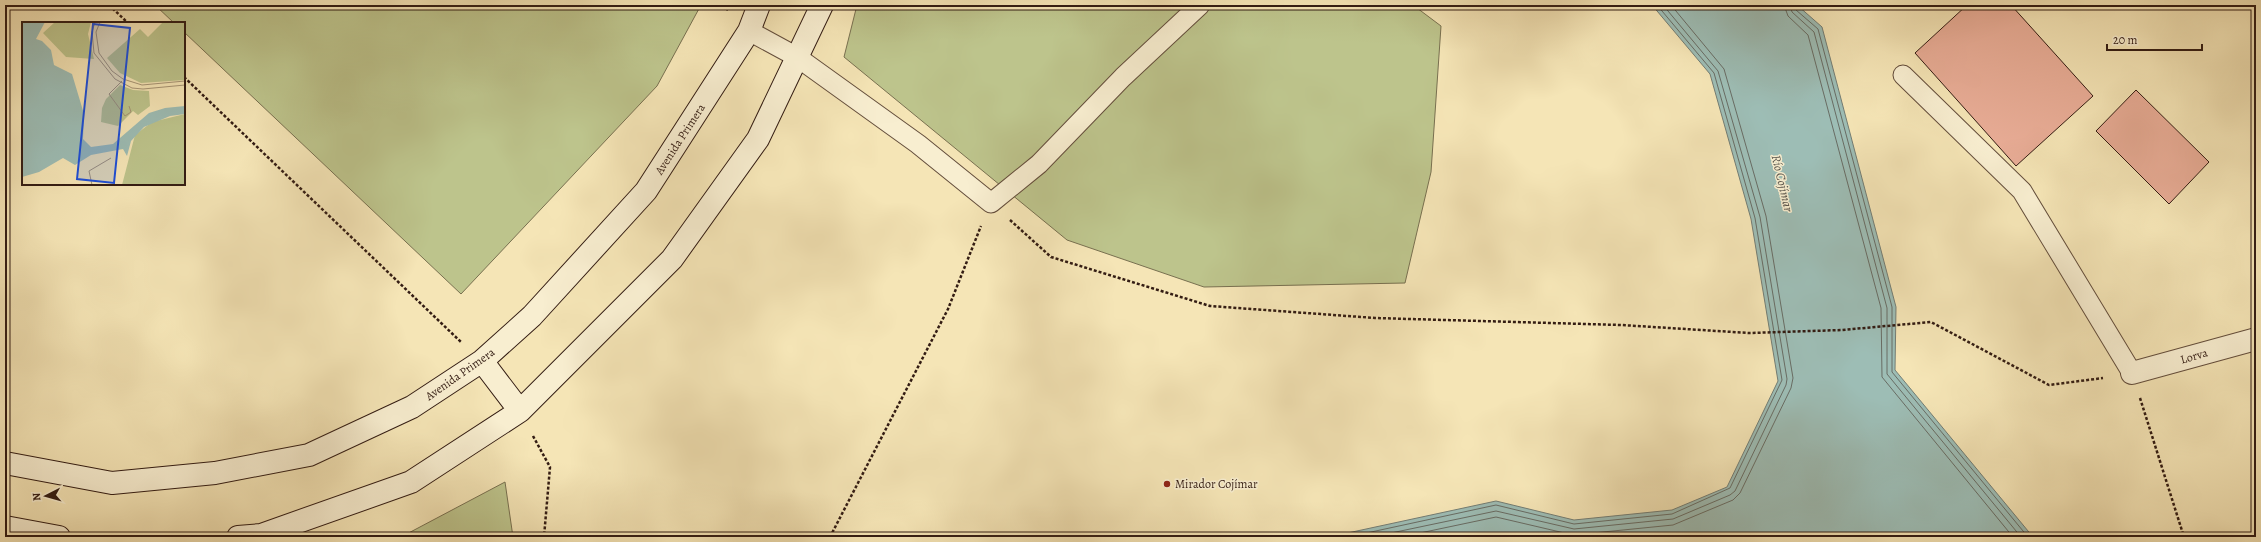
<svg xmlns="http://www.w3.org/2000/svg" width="2261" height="542" font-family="Alegreya,serif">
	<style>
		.green { fill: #bdc48c; stroke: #787050 }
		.water { fill: #9dbdb5; stroke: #737d74 }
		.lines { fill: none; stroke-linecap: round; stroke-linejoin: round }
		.shore { stroke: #686c64; stroke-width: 1 }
		.building { fill: #e9ad97; stroke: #331c13 }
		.lane-casing { stroke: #644e3c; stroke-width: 21 }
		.street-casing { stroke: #644e3c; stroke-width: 24 }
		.secondary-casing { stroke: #331c13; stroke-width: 24 }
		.path { stroke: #331c13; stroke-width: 2.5; stroke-dasharray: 3 2; stroke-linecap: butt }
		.lane { stroke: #f8eed0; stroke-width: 19 }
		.street { stroke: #f8eed0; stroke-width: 22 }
		.secondary { stroke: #f8eed0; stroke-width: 22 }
		.poi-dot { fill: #8f2418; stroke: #f8eed0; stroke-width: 1.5 }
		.labels { text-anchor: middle; stroke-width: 3; stroke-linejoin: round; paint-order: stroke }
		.street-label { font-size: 12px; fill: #331c13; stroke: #f8eed0 }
		.poi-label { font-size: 12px; fill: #331c13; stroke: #f8eed0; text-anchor: start }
		.water-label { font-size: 13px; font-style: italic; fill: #58544c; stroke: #f8eed0 }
		.inset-road { fill: none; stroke: #a79575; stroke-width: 1 }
		.view { fill: #1d4ed8; fill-opacity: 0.15; stroke: #1d4ed8; stroke-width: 2 }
		.inset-edge { fill: none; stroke: #331c13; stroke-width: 2 }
	</style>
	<rect width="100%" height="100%" fill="#f5e5b6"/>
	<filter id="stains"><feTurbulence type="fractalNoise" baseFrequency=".005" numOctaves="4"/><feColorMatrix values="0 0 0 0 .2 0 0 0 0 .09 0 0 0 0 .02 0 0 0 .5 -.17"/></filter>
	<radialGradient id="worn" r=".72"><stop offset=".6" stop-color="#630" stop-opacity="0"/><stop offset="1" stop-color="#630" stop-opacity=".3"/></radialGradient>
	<path class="green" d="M155,5H701L657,86L461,294L184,32V23H174Z
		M857,5H1413L1441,26L1431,172L1405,283L1204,287L1067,240L844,57Z
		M505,482L513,537H401Z"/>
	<path class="water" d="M1652,5H1797L1822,27L1896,307L1895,370L2033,537H1329L1496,501L1574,520L1672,510L1727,487L1778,381L1751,219L1710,74Z"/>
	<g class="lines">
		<path class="shore" d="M1784,5L1788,16L1808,35L1881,308L1882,377L2013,537
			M1790,5L1792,12L1814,32L1887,308V374L2021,537
			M1795,5L1796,10L1818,29L1892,307V372L2028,537
			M1348,537L1496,505L1574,524L1672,514L1730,488L1782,380L1755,218L1714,73L1657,5
			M1372,537L1496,511L1574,529L1673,519L1730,495L1735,491L1786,385L1787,379L1760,217L1718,71L1663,5
			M1401,537L1496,517L1573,535L1673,525L1733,500L1740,493L1791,388L1793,378L1766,216L1724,69L1671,5"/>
	</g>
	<path class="building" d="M1967,5H2011L2093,96L2016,166L1915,53Z
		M2136,90L2209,162L2169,204L2096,131Z"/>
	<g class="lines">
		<defs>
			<path id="lane" d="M749,31L797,57L918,144L991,203L1039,164L1123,77L1200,5
				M1903,75L2022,191L2132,373"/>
			<path id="street" d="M2132,373L2256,339"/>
			<path id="secondary" d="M482,361L520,411
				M5,463L112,483L215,473L309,455L412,407L482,361L532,316L646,191L749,31L759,5
				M5,527L59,537
				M238,537L261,535L411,482L520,411L672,259L758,139L822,5"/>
		</defs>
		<use href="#lane" class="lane-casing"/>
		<use href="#street" class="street-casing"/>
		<use href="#secondary" class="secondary-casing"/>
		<path class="path" d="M109,5L128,23
			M722,5L728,10
			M184,77L461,342
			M1010,220L1051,257L1210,306L1375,318L1621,325L1749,333L1842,330L1931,322L2049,385L2103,378
			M2140,398L2184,537
			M533,436L550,467L544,537
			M830,537L948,309L981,226"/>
		<use href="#lane" class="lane"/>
		<use href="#street" class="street"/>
		<use href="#secondary" class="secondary"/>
	</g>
	<circle class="poi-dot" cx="1167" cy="484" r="4"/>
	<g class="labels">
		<g class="street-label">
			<text transform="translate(680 139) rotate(-57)" y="4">Avenida Primera</text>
			<text transform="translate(2194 356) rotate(-16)" y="4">Lorva</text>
			<text transform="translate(460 374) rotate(-35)" y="4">Avenida Primera</text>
		</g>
		<g class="poi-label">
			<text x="1175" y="488">Mirador Cojímar</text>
		</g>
		<g class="water-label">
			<text transform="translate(1783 183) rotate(77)" y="5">Río Cojímar</text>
		</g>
	</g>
	<g transform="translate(22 22)">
		<rect width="163" height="163" fill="#f5e5b6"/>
		<path d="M33,0H69L66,12L72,37L44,35L21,11ZM141,0H163V58L119,61L98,51L85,36L118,7L126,15ZM98,63L111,68L127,69L128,84L116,93L111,89L96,104L79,100L80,86L84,77ZM163,92V163H100L113,113L130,100Z" fill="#bdc48c"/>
		<path d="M0,0H23L14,17L20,19L29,28L32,43L50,52L62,92L61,117L69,125L91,122L127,91L143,86L163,84V92L148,94L122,105L109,119L105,134L101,127L69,133L53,143L41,136L17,150L0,155Z" fill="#9dbdb5"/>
		<path class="inset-road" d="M73,0L70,10L72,31L93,57L110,66L121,67L163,63M78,0L74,10L77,31L90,49L101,57L120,63L163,59M100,59L87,72L103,94L109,90L107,84M70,163L67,149L89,136"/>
		<path class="view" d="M71,2L108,6L92,161L55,157Z"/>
		<rect width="163" height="163" class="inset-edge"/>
	</g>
	<rect width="2261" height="542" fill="none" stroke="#f5e5b6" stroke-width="20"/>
	<rect x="6" y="6" width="2249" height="530" fill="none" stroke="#331c13" stroke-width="2"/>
	<rect x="10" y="10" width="2241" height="522" fill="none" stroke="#331c13"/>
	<g transform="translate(46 496) rotate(264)" stroke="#f8eed0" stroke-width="3" paint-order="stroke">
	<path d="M0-3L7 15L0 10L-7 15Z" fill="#331c13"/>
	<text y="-6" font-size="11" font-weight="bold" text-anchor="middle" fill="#331c13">N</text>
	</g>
	<path d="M2107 44v6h95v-6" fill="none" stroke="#331c13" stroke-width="2"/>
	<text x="2113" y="44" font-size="12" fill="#331c13" stroke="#f8eed0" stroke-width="3" paint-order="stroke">20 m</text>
	<rect width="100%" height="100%" filter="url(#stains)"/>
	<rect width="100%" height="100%" fill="url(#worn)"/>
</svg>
